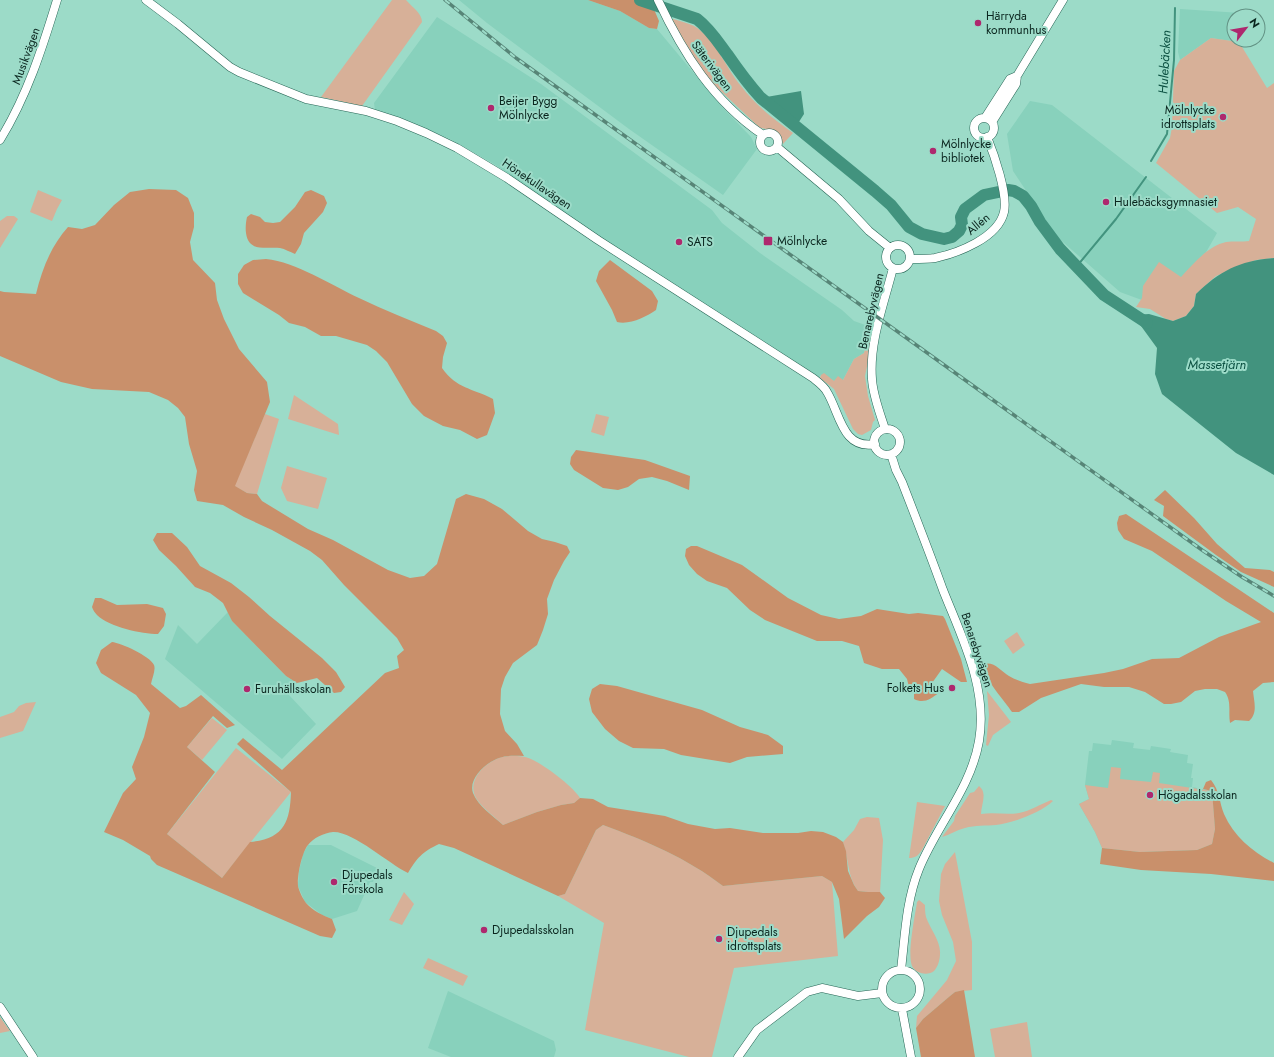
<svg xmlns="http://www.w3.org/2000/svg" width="1274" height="1057" font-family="Jost,sans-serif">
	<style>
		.built { fill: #88d1bc }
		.green { fill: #d7b098 }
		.forest { fill: #c9906b }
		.water { fill: #42937e }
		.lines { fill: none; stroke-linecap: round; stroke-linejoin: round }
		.stream { stroke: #42937e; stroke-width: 2 }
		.river { stroke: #42937e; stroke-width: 12 }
		.minor-casing { stroke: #266555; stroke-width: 9 }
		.minor { stroke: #fff; stroke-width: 8 }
		.rail-casing { stroke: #578577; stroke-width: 3.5 }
		.rail { stroke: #9cdbc8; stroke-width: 2; stroke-dasharray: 6; stroke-linecap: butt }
		.poi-dot { fill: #ae286e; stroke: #9cdbc8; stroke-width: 1.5 }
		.labels { text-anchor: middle; stroke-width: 4; stroke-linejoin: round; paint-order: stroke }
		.poi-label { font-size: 12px; fill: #0a251e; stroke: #9cdbc8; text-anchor: start }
		.street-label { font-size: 12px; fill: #0a251e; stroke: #9cdbc8 }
		.water-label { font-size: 13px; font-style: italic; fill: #0d5243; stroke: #9cdbc8 }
	</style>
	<rect width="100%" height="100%" fill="#9cdbc8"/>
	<path class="built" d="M459,0H588L620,11L649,28L657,29L723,108L751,137L757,149L723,195L629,129L487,23Z
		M1180,9L1241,13V16H1234V40H1239V42L1211,38L1180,60L1178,52Z
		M437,17L541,84L712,210L722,223L760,253L842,310L854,321L871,327L864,353L854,359L843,380L834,381L821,375L818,379L579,223L494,164L450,139L403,119L375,111L374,103Z
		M1030,101L1052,105L1217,233L1180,298L1150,303L1120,292L1056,236L1013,171L1007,134Z
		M228,612L232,621L286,676L297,683L289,695L316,724L282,759L165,659L178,625L197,644Z
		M1112,740L1134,743L1133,748L1150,750L1151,746L1171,749L1170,752L1188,755L1187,763L1193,764L1191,778H1193L1192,787L1212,791L1102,848L1095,832L1079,804L1089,799L1085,785L1089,751H1092L1093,743L1111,745Z
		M308,845H331L379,869L373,882H370L357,911L332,919L322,915L305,902L298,886L299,871L303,854Z
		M448,991L554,1041L556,1050L554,1057H451L428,1048Z"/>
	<path class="green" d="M392,0H406C412,7 422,13 422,22L362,106L321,97Z
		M673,19C680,21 688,23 694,26C716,39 725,67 741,86C755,105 774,119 793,133L783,144L779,134L773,130L760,128L709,80L688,51L672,22Z
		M1211,38L1239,42L1267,88L1274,83V258L1256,260L1216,276L1196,294L1194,306L1186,316L1173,321L1166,319L1150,309L1136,307L1142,298L1143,286L1159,262L1181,277C1193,264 1208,246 1226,242C1233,241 1242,242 1249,241L1256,219L1238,207L1217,213L1156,163L1170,138L1172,127L1174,71L1180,60Z
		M38,190L62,200L57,209L52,221L30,212Z
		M7,216H14L18,219L0,248V221Z
		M871,327L875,329L865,376L868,396L875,420L873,422L871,430L862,435L858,434L853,429L834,389L820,378L821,375L824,373L834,381L838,376L843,380L854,359L864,353Z
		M294,395L338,424L339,435L288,419Z
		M265,414L279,419L257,494L247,493L234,486Z
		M596,414L609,417L604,436L591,432Z
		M287,466L327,478L318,509L287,501L281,488Z
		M1017,632L1025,645L1013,654L1004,641Z
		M987,691L1011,722L993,735L988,746L986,745L989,715Z
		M36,702L23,731L0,738V717L14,712L19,706L26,703Z
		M212,718L227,730L202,760L187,747Z
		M236,748L291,792L222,878L167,834Z
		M511,756C519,756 526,756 533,760C544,765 574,787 580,798L574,803L561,805L537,812L503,825C495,817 485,810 478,801C465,784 481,765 499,758C502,757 507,756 511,756Z
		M1111,767L1121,768L1120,779L1151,782L1153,772L1160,773L1159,783L1212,791L1215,829L1212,844L1197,850L1140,852L1102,848L1095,832L1079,804L1089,799L1085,785L1108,788Z
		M979,786C988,793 981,805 981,814C994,812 1006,815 1019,813C1030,811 1041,804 1051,800L1053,801C1040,813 1013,823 996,825C986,826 975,825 965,828C956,830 950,835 942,837L954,821L955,816L970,793L974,792Z
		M917,802L945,806L922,850C918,856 915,858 909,858Z
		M867,817L879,818L883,840L880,892H868L858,891C847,876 849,859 843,842L854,830L860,819Z
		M603,825C646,841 687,858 723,886L822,876L832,882L838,956L734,968L712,1057H689L585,1030L604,923L558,896L565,894L596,830Z
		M955,852L972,942V990L955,992L950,996L923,1019L916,1028L917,1016L947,980L956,961L953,942L942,915L939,901L941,874L945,864Z
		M404,892L414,904L402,925L389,920Z
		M919,900L925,905C925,908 925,913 926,917C930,929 941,941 940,954C940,959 938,967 934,971C928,976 916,974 912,966C907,954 915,916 917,902Z
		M428,958L468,976L463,986L423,968Z
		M0,1017L10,1031L0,1033Z
		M1027,1022L1032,1057H995L990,1029Z"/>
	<path class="forest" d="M588,0H650L659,21L657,29L649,28L620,11Z
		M149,189L176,190L188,198L194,213V227L190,242L193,260L215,283L217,300L224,319L239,349L267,382L270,402L235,486L247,493L257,494L262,501L308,529L333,540L388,570L410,578L424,576L437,564L456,499L466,494L484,499L502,509L528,531L542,539L555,542L567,546L570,552L564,561L554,580L547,599L548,614L543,630L537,645L513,663L505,677L501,689L500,714L505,731L517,744L524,756C516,756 507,755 499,758C487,762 468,778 473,793C478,806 493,816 503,825L537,812L561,805L574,803L580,798L593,799L608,807L665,816L688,824L715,829L730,828L763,833H798L811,831L823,832L836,837L843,842L846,851L848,871L854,885L858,891L868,892H880L885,898L879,907L867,916L844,939L839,899L832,882L822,876L723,886C687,858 646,841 603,825L596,830L565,894L558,896L454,848L439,844C422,852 417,858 408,873C389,864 353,831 333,832C324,833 313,838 308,845C302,852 297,876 298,886C299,891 303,899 306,903C313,911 322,915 332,919L336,930L332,938L320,936L157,865L151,859L150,856L123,840L104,832L123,793L136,779L132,767L144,737L150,713L136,695L101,673L96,663L101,650L112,642C121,643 150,656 154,665C156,670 152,678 151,684L180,708L186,706L201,695L235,725L227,728L213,716L187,747L215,772L167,834L222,878L250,842C284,839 290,822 291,792L237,744L243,738L282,770L385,673L399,668L397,656L404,650L397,638L344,585L322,560L310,551L272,530L244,517L223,505L197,501L194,490L197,471L189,444L185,417L178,408L168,400L149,392L92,389L61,382L0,356V291L4,292L36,294C42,269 51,246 68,227L82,229L95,225L114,205L130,192Z
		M311,190L324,196L327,203L323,212L304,233L301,244L295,254C290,252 285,249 280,248C273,247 260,249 254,246C244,241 245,226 247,217L251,214L260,217L265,222L273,223L280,222L295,207L305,192Z
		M266,259C296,262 331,285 359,298C384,310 410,320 436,331L443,336L447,343L443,357L442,368C457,389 472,388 493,399L495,413L487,435L477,439L460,430L443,426L424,416L412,404L387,362L376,351L367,345L336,336H321L305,327L289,323L279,315L243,293L238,284V274L244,265L253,260Z
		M610,260L652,291L658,301L656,310C646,317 630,325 617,322L612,310L596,281L599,271Z
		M576,450L645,460L690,476L689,490L667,481L652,477L639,479L628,487L618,490L603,488L574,470L570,464L571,457Z
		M1165,490L1194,518L1217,544L1245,568L1270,570L1274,572V587L1241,572L1216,555L1163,516L1164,506L1154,500Z
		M1126,514L1274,613V682L1263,683L1253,691C1254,702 1258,713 1249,721L1235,720L1230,723C1228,712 1232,702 1225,692L1217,689H1205L1195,691L1181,702L1171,704H1164L1145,692L1129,687H1104L1081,684L1041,698L1019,712H1012C1005,701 982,677 984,664C994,661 1001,671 1009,676C1016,680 1022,682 1030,684L1104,673L1123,669L1152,659L1179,658L1219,637L1261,622L1226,601L1152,551L1124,539L1118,530L1117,523L1119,516Z
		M157,533H172L187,547L200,566L231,583L249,597L270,616L322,658L336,672L345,687L341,692L334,693L317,678L297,683L286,676L232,621L223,603L210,593L195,587L176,566L159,550L153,540Z
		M691,546H697L742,565L788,598L821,615L839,619L861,616L877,609L909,614L918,613L943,616L945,619L961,659L967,682H961L942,669L932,683L939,691V693C930,699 924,704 914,699V692L909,687L907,679L899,669H882L864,663L859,646L842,641H817L765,620L750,610L727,588L707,581L697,574L689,565L685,556L686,549Z
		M95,598H101L117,605L147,604L163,608L166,614L164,626L158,634C142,634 109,627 97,615C95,613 93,610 92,607Z
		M600,684L617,686L702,710L740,727L768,735L783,746V754L747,757L730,763L681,755L664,749L633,748L619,741L605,729L592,712L589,699L592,689Z
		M1211,780C1220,791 1219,802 1224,814C1234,837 1253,852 1274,863V881L1211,874L1141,870L1100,864L1102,848L1140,852L1197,850L1212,844L1215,829L1212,791L1203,789L1206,782Z
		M964,990L975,1057H921L916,1028L923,1019L950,996L955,992Z"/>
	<path class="water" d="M801,91L804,114L795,128L761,98Z
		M1274,258V475L1236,453L1162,394L1155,374L1157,348L1133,315L1149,314L1173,321L1186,316L1194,306L1196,294C1219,271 1241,260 1274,258Z"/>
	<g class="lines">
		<path class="stream" d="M1151,161L1167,134L1174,60L1175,8
			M1077,266L1116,219L1146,177"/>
		<path class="river" d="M640,0L697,19C710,29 718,42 727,54C738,70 748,84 761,98L875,191L891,205L909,227L922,234L944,239L952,237L959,231L962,225L961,217L965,209L984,195L1008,190L1014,191L1023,196L1031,206L1040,222L1060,249L1104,295L1147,323"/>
		<defs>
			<path id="minor" d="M146,0L178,24L230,67L239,72L306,99L366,111L397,121L426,133L457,148L507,178L598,240L813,378C818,382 824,386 827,392C840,413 842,450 875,444
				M658,0C683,53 713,101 763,135
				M985,118L1010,79L1017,76L1020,71L1063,0
				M974 128a10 10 0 1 1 20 0a10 10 0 1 1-20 0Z
				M992,122L1016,84L1017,76
				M760 142a9 9 0 1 1 18 0a9 9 0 1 1-18 0Z
				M0,140C27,96 42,49 57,0
				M777,147L839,199L869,231L890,248
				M886 257a12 12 0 1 1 24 0a12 12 0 1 1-24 0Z
				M911,259C918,259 928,259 935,258C958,253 998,238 1004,212C1008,194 994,154 987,137
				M885,429C880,413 873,396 872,379C869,342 884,304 893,268
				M874 442a13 13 0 1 1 26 0a13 13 0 1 1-26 0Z
				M891,454L896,470L902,482C916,518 930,554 943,590C962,638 988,688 979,741C971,788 937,825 919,869C906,901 905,936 901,970
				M882 989a19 19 0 1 1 38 0a19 19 0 1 1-38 0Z
				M0,1007L33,1057
				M902,1009L911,1057
				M738,1057L757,1030L807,992L822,988L858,996L882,993"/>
		</defs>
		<use href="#minor" class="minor-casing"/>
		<use href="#minor" class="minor"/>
		<defs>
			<path id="rail" d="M445,0L516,58L604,121L1202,550L1242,577L1274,596"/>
		</defs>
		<use href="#rail" class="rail-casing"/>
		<use href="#rail" class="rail"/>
	</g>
	<g class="poi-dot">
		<circle cx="978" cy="23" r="4"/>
		<circle cx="491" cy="108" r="4"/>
		<circle cx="1223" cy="117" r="4"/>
		<circle cx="933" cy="151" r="4"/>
		<circle cx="1106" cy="202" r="4"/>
		<rect x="763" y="236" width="10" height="10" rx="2"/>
		<circle cx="679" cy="242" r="4"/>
		<circle cx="952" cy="688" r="4"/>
		<circle cx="247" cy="689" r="4"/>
		<circle cx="1150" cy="795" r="4"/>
		<circle cx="334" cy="882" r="4"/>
		<circle cx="484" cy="930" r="4"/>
		<circle cx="719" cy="939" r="4"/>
	</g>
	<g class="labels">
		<g class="poi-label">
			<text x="986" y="20">Härryda<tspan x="986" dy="14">kommunhus</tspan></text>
			<text x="499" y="105">Beijer Bygg<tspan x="499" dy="14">Mölnlycke</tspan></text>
			<text x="1215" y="114" text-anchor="end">Mölnlycke<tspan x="1215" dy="14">idrottsplats</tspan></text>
			<text x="941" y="148">Mölnlycke<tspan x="941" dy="14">bibliotek</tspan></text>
			<text x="1114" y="206">Hulebäcksgymnasiet</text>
			<text x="777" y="245">Mölnlycke</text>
			<text x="687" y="246">SATS</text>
			<text x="944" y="692" text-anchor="end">Folkets Hus</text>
			<text x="255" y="693">Furuhällsskolan</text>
			<text x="1158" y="799">Högadalsskolan</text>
			<text x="342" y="879">Djupedals<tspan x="342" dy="14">Förskola</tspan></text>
			<text x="492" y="934">Djupedalsskolan</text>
			<text x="727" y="936">Djupedals<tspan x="727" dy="14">idrottsplats</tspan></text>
		</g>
		<g class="street-label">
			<text transform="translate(26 56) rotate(-70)" y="4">Musikvägen</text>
			<text transform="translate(712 66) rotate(53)" y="4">Säterivägen</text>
			<text transform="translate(537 184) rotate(34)" y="4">Hönekullavägen</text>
			<text transform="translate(978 224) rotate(-40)" y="4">Allén</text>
			<text transform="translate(871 311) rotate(-77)" y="4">Benarebyvägen</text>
			<text transform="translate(977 650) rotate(72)" y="4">Benarebyvägen</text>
		</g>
		<g class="water-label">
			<text transform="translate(1164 62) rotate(-87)" y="5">Hulebäcken</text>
			<text x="1217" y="369">Massetjärn</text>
		</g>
	</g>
	<g transform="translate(1246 28) rotate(59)"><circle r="19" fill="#9cdbc8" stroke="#629284"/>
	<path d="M0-3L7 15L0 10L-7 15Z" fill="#ae286e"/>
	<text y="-6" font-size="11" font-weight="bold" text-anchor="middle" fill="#0a251e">N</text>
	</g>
</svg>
